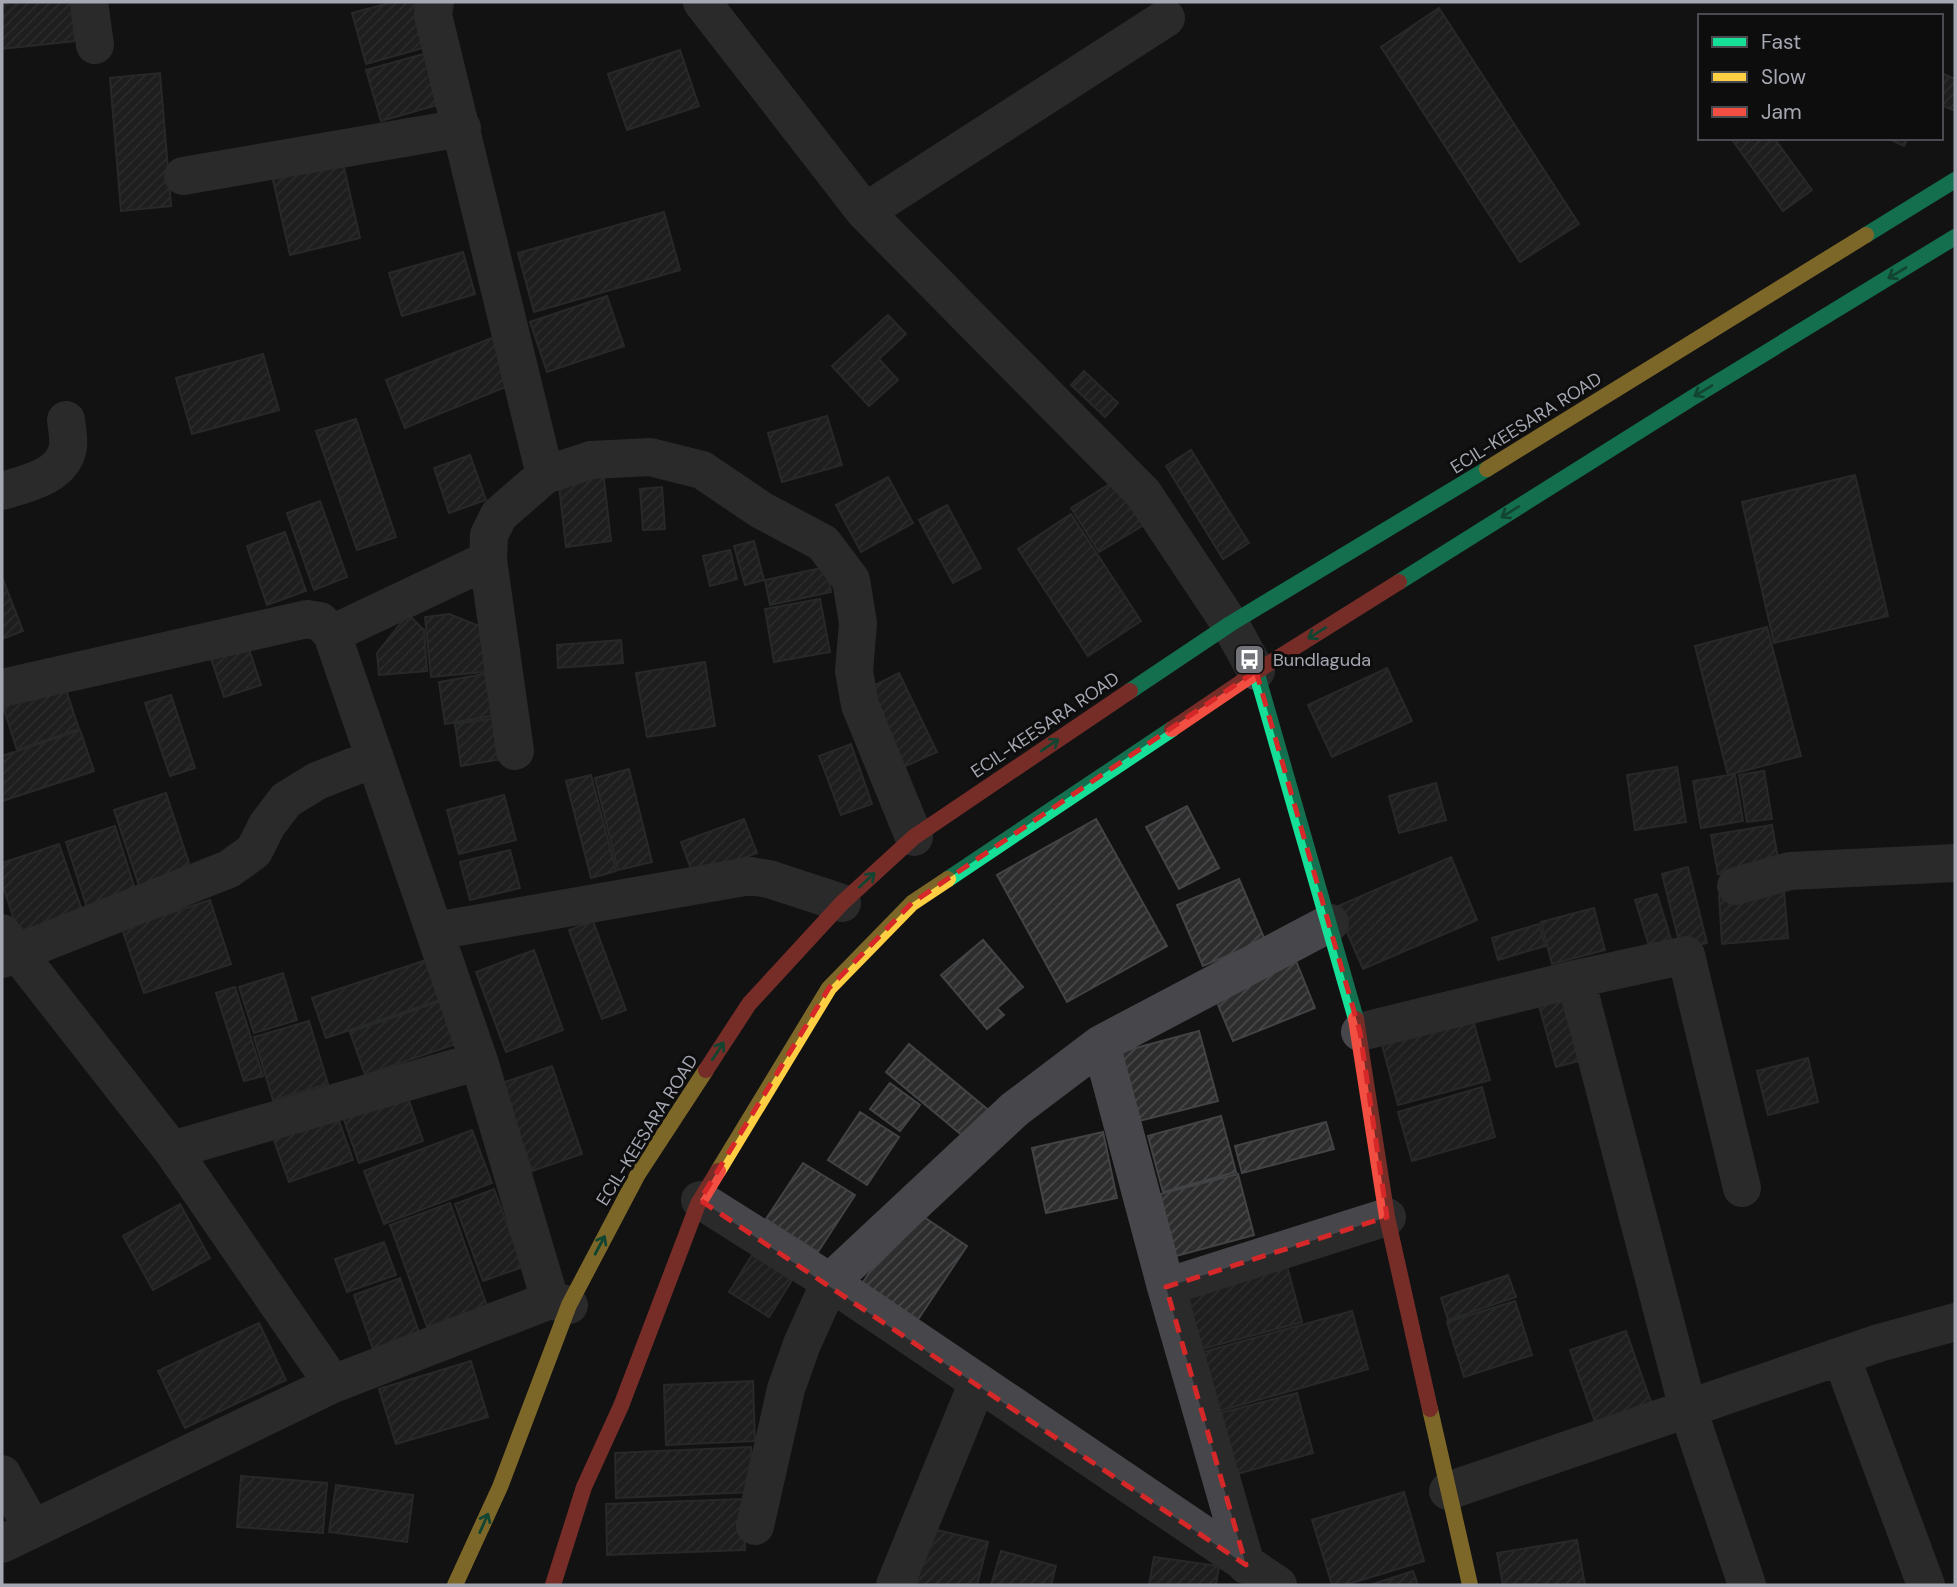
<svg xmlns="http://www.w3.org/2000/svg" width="1957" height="1587" font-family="'DM Sans',sans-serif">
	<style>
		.building { fill: url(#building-hatch); stroke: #424345; stroke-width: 2 }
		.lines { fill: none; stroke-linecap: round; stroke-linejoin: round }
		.street { stroke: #47474b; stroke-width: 38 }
		.fast { stroke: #16e098; stroke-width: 16 }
		.slow { stroke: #ffcf43; stroke-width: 16 }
		.jam { stroke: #f24e42; stroke-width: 16 }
		.oneway { stroke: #12815a }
		.marked { fill: none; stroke: #d62828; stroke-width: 5; stroke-dasharray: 14 9; stroke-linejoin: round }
		.labels { text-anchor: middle; stroke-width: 6; stroke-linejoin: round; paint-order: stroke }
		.street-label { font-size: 18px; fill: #a5a8b2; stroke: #0d0d0e }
		.poi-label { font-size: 18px; fill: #a5a8b2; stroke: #0d0d0e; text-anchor: start }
	</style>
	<defs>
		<pattern id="building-hatch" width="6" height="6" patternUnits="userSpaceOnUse" patternTransform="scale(1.75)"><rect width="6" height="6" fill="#2d2d2e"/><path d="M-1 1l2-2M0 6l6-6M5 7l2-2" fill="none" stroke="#48494a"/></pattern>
	</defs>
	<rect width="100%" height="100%" fill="#121212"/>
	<path class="building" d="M2,2H71L75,41L2,49Z
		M393,2H414L426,47L366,64L352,13Z
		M1439,8L1579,224L1520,262L1381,47Z
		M680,50L699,106L627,130L608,74Z
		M427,53L441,104L381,121L366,70Z
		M160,73L171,206L121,211L110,78Z
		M1941,73L1955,79V105L1953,110L1941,105Z
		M1731,138H1774L1812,190L1783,211Z
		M1887,138H1908L1904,146Z
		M340,150L360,238L290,255L270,167Z
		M664,212L680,270L534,312L518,253Z
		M463,252L475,294L402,316L389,273Z
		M607,296L624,346L547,372L530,322Z
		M888,315L906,334L879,359L898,380L869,406L832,366Z
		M494,337L513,384L405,428L386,380Z
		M263,354L279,410L192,434L176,378Z
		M1084,371L1118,403L1105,417L1071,385Z
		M827,416L842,465L782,482L768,433Z
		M356,419L396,537L357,550L316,431Z
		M1191,450L1249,543L1223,559L1166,466Z
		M470,455L486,500L449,513L434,468Z
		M603,471L611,541L566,547L558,477Z
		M1855,475L1888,616L1774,643L1742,502Z
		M888,477L913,523L861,552L836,505Z
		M1121,477L1149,522L1099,552L1071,508Z
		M662,487L665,529L643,530L640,489Z
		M320,501L347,577L314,590L287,513Z
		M947,505L981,568L953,583L919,520Z
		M1071,514L1141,621L1088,656L1018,549Z
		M285,532L306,591L267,605L247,546Z
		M754,541L764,580L745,585L734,546Z
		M730,550L737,579L710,586L703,556Z
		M826,567L831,592L770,605L765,580Z
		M2,577L23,631L2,639Z
		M820,599L830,652L774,662L765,609Z
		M408,614L424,630L427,671L379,675L377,653Z
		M449,614L489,630L494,671L431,677L425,617Z
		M1767,627L1801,756L1728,775L1695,646Z
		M246,640L261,685L224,697L209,653Z
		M621,640L623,663L558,668L557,645Z
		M705,662L715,726L647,737L636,673Z
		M1387,668L1412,721L1332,757L1308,705Z
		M899,673L937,752L899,769L861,692Z
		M485,674L492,716L445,724L439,682Z
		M62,678L79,729L17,750L2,703Z
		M171,695L195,768L170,776L145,703Z
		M496,718L502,759L461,766L455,724Z
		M80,730L94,771L2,801V756Z
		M851,744L872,804L841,815L819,756Z
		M1677,767L1686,822L1635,830L1627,775Z
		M629,769L652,862L618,870L595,778Z
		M1764,771L1772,819L1747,822L1739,775Z
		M1735,774L1743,821L1701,828L1693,781Z
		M591,775L616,871L591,878L566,781Z
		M1436,783L1446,820L1399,833L1389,796Z
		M166,793L192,872L140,889L114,810Z
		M504,795L516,840L459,854L447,810Z
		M1187,806L1219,868L1179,889L1146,827Z
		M744,819L757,853L694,877L681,842Z
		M1096,819L1167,946L1067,1002L997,875Z
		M1772,825L1779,864L1718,874L1711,835Z
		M115,826L136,892L87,908L66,842Z
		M59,844L82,910L18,932L2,883V863Z
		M510,850L520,888L470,900L460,862Z
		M1451,857L1477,920L1363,969L1336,907Z
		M1688,867L1707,943L1681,949L1662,874Z
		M1239,879L1265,940L1203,966L1177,905Z
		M1784,890L1788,938L1722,944L1719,895Z
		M1657,894L1676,955L1654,962L1635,900Z
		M210,900L231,964L144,993L122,929Z
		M1594,908L1605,950L1552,964L1541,922Z
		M593,921L626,1010L602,1019L569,930Z
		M1539,924L1545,946L1498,960L1492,938Z
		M983,940L1023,987L997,1008L1004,1015L987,1029L941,975Z
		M534,950L563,1030L506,1052L476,972Z
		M1294,956L1315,1008L1233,1041L1212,990Z
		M432,958L446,998L326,1038L312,998Z
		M283,973L297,1020L254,1033L239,987Z
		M235,987L263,1076L244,1081L216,993Z
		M1561,996L1579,1061L1556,1067L1538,1002Z
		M447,999L462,1042L365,1075L350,1032Z
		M1473,1020L1490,1080L1398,1105L1382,1045Z
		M309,1021L328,1084L273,1100L254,1037Z
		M1199,1031L1218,1101L1135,1122L1117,1053Z
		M909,1044L992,1113L969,1141L886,1072Z
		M1808,1058L1818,1102L1768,1115L1757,1071Z
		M552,1066L582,1154L532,1171L502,1083Z
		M890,1083L920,1105L900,1131L870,1109Z
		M1482,1087L1495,1137L1412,1161L1398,1112Z
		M405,1089L423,1141L359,1163L341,1111Z
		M335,1110L353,1160L289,1182L271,1132Z
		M860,1112L899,1137L867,1185L828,1160Z
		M1221,1116L1236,1172L1163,1192L1148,1136Z
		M1326,1122L1334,1149L1242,1173L1235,1146Z
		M472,1130L492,1183L384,1224L364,1171Z
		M1103,1132L1117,1198L1046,1213L1032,1148Z
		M803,1163L855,1195L818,1252L766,1219Z
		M1238,1174L1254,1235L1176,1256L1160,1194Z
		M494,1189L523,1267L483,1281L455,1204Z
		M450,1203L487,1306L427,1327L390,1225Z
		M180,1204L210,1258L153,1290L123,1236Z
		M912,1209L967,1246L913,1327L857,1291Z
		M384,1242L396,1275L347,1292L335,1259Z
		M752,1255L792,1280L769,1317L729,1292Z
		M1286,1262L1302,1322L1202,1349L1186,1288Z
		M1508,1275L1516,1297L1448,1320L1441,1298Z
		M400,1278L421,1338L375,1355L354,1295Z
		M1515,1301L1532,1355L1464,1377L1447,1322Z
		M1352,1311L1368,1369L1219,1411L1203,1352Z
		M259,1323L286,1380L185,1428L158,1371Z
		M1626,1331L1652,1405L1596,1425L1570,1350Z
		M471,1361L488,1417L396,1444L379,1389Z
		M753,1381L755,1441L666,1445L664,1385Z
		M1297,1393L1313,1453L1237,1474L1221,1413Z
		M751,1447L753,1492L616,1498L615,1453Z
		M241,1476L327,1483L323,1533L237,1527Z
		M336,1485L413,1495L407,1542L329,1532Z
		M1404,1492L1424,1561L1345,1585H1332L1312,1520Z
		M743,1499L745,1550L607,1555L606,1504Z
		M920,1526L988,1542L977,1585H905Z
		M1577,1540L1585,1585H1503L1497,1553Z
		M1001,1551L1056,1566L1051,1585H991Z
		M1154,1557L1219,1566L1216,1585H1149Z
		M1413,1571L1418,1585H1373V1584Z"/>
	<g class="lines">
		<path class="street" d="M89,2L95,45
			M435,2L433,15L545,475
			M702,2L865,212L1143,493L1230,624L1256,671
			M183,176L462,128
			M865,212L1166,18
			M2,491C25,484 63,477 68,447C69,439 67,428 66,420
			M332,634L488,560
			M2,688L307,619L320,621L332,634L479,1061L550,1300L569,1305
			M515,751L488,560L489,535L499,515L545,475L591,460L650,457L702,470L761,510L823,543L851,580L858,623L854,671L860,705L914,837
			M1736,886L1790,871L1955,863
			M435,931L750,876L769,879L842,903
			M2,933L172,1150L333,1384
			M2,959L229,869L254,851L267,825L286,800L317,781L375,758
			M1576,979L1688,1409L1747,1585
			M1360,1032L1576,979L1686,955L1742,1188
			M1101,1044L1166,1287L1246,1565
			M172,1150L479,1061
			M700,1200L830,1282L1278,1585
			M1166,1287L1387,1217
			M1841,1356L1926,1585
			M2,1474L33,1529
			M1448,1491L1879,1343L1955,1322
			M755,1526L786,1389L802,1344L830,1282L1015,1109L1101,1044L1330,923
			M2,1544L333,1384L550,1300
			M895,1585L978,1382"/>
		<path class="fast" d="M1866,235L1955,180
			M1399,582L1695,396L1955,237
			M1256,671L1356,1019
			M1130,691L1230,624L1487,469
			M948,879L1172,729"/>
		<path class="slow" d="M1487,469L1866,235
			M718,1171L829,988L912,903L948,879
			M1430,1409L1470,1585
			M455,1585L500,1487L569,1305L638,1174L706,1070"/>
		<path class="jam" d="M1172,729L1265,666L1399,582
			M1356,1019L1387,1217L1430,1409
			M706,1070L749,1004L842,903L914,837L1130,691
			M553,1585L584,1487L621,1406L698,1204L718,1171"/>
	</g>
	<defs><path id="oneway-shaft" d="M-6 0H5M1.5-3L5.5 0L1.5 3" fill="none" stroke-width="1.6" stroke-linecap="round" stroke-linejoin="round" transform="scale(1.75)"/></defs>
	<g class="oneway">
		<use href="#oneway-shaft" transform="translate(1897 273) rotate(149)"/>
		<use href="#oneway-shaft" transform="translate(1703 391) rotate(149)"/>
		<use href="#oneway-shaft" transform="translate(1510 512) rotate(148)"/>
		<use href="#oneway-shaft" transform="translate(1317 633) rotate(148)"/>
		<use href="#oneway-shaft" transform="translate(1050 745) rotate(-34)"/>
		<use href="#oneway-shaft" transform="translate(867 880) rotate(-43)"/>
		<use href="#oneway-shaft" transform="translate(718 1051) rotate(-57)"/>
		<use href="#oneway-shaft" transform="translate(600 1245) rotate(-62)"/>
		<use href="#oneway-shaft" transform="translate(484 1523) rotate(-66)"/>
	</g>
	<path d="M0 0H1957V1587H0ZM1256,671L1360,1032L1387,1217L1166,1287L1246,1565L700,1200L829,988L912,903Z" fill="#121212" fill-opacity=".55" fill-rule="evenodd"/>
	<path class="marked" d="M1256,671L1360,1032L1387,1217L1166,1287L1246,1565L700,1200L829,988L912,903Z"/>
	<defs>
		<symbol id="bus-square" viewBox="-11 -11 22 22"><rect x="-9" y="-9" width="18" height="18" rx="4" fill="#72747a" stroke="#0d0d0e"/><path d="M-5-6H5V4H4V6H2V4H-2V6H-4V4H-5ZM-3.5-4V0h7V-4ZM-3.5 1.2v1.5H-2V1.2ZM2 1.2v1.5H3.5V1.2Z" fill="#fff"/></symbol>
	</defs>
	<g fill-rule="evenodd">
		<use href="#bus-square" x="1232" y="642" width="35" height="35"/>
	</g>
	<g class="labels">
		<g class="street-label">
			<text transform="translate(1526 423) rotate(-32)" y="6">ECIL-KEESARA ROAD</text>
			<text transform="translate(1045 725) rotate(-34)" y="6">ECIL-KEESARA ROAD</text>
			<text transform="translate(647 1130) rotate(-58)" y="6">ECIL-KEESARA ROAD</text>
		</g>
		<g class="poi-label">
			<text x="1273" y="666">Bundlaguda</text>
		</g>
	</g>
	<rect width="1957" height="1587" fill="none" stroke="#a5a8b2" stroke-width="7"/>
	<rect x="1698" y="14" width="245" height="126" fill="#0d0d0e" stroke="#4a4b50" stroke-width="2"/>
	<rect x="1712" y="37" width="35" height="10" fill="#16e098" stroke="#4a4b50" stroke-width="2"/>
	<text x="1761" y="49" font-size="21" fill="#a5a8b2">Fast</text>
	<rect x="1712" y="72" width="35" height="10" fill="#ffcf43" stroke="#4a4b50" stroke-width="2"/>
	<text x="1761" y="84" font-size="21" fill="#a5a8b2">Slow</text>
	<rect x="1712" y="107" width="35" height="10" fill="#f24e42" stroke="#4a4b50" stroke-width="2"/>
	<text x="1761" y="119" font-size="21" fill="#a5a8b2">Jam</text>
</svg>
